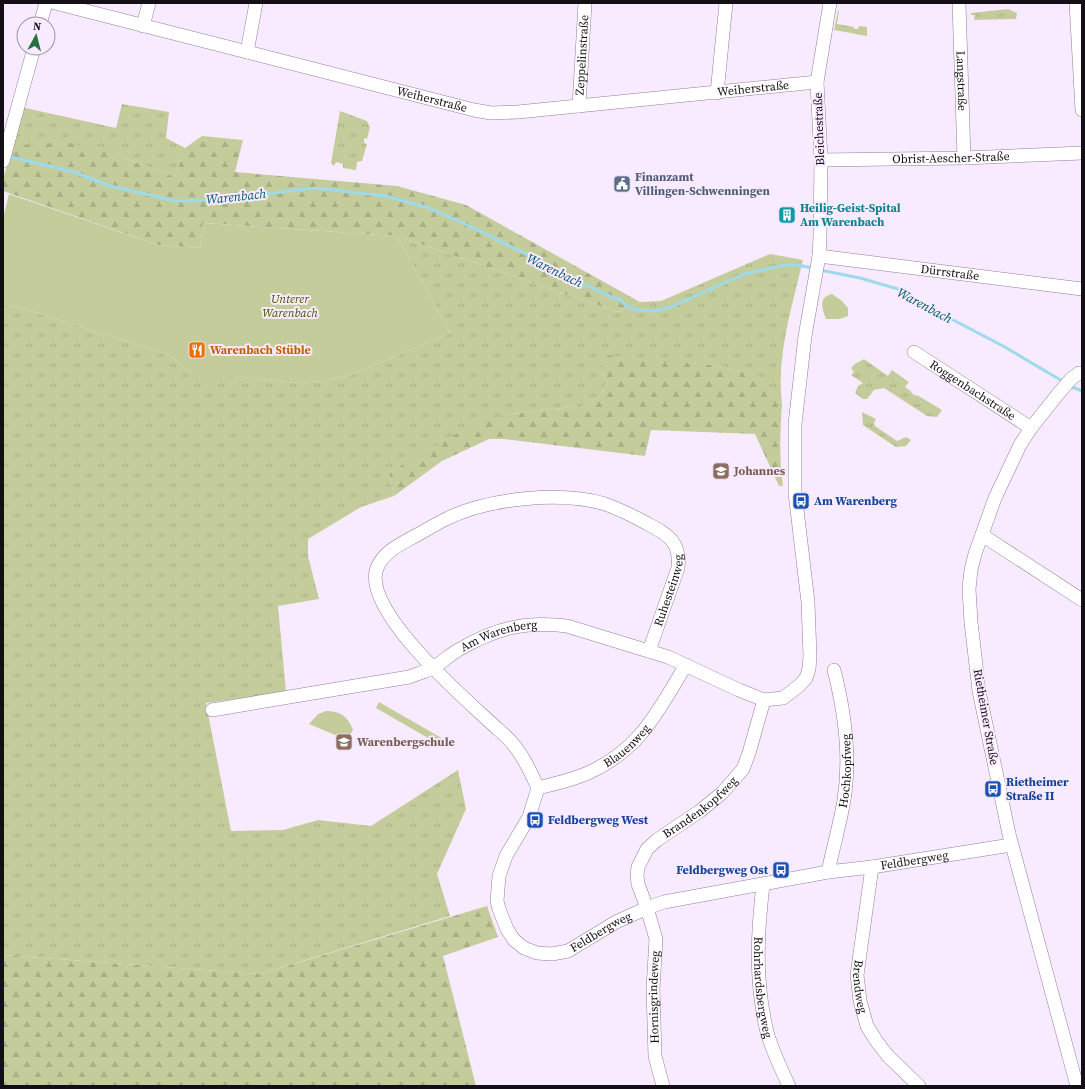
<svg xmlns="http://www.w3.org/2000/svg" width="1085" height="1089" font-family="'Source Serif 4',serif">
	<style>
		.grass { fill: url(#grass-tufts) }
		.forest { fill: url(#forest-firs) }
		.green { fill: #c5cc9b }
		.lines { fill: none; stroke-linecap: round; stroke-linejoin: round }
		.stream { stroke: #9ddaeb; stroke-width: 3 }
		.minor-casing { stroke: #8f8096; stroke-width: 14 }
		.minor { stroke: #fff; stroke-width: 13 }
		.labels { text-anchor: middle; stroke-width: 4; stroke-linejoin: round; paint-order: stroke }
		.street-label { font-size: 12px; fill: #140e16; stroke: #f8ebff }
		.service-label { font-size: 12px; font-weight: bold; fill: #4e5e75; stroke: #f8ebff; text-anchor: start }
		.culture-label { font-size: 12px; font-weight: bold; fill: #0d838f; stroke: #f8ebff; text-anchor: start }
		.park-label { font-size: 12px; font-style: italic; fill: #4f5400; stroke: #f8ebff }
		.food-label { font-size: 12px; font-weight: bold; fill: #c56008; stroke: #f8ebff; text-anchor: start }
		.education-label { font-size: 12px; font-weight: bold; fill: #785e54; stroke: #f8ebff; text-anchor: start }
		.transit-label { font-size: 12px; font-weight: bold; fill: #164399; stroke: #f8ebff; text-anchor: start }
		.water-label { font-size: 13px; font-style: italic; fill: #00586a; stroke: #f8ebff }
	</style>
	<defs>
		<pattern id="grass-tufts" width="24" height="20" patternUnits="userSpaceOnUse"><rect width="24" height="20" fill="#c5cc9b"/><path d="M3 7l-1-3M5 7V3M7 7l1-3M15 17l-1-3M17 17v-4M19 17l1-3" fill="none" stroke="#a8ae85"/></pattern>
		<pattern id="forest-firs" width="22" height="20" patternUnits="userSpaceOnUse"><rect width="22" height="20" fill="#c5cc9b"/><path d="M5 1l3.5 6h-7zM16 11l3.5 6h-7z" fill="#a8ae85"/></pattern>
	</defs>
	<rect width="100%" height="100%" fill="#f8ebff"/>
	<path class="grass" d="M1008,9L1017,13L1016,19L974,20L975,15H971V13Z
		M838,11H839L837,24L854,27V29H858L859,26L867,27V36L834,30Z
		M122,104L169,112L166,138L185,148L175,177L114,154L13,146L21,107L116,128Z
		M340,111L367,121L370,127L367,139L364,138V143L367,144L362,161L357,162L356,170L343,168V164L336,162L334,166L331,163Z
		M397,236L618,312L640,302L661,301L770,254L803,260C792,307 776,356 782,404L758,376L715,365L689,363L602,373L607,381L602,393L589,405L511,414L389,473L394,496L361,507L308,539V556L319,599L278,606L286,692L206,703L231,831L283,830L318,820L371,826L458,770L466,809L437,874L450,916L260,974L3,955V303L4,305L12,307L15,306L170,355L187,371L296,383L324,381L351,375L450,333Z
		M864,359L888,376L892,370L909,382L905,387L912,392L911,393L916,396L917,395L942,410L937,417L927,416L884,388L874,390L867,399H863L855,393L858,386L863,383L851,375L854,372L851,368L855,364Z
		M862,412L876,419L874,423L875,426L897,441L906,437L911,440L906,446L896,447L863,425Z"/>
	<path class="forest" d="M202,136L243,140L235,172L397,186L466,205L640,302L618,312L397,236L203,223L200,248L158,245L3,191V179L13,146L66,142L114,154L175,177L185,148Z
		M605,355L715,365L759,376L782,404C780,433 779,456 783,486H779L755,434L651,430L645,456L504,439H489L442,461L394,496L389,473L466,428L485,422L511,414L589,405L602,393L607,381C601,371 598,366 605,355Z
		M487,906L498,937L443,956L476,1086H3V955L260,974Z"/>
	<path class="green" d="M9,194L158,245L200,248L203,223L397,236L450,333L351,375L324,381L296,383L230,376L223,383L187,371L170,355L15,306L12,307L4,305L3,303V218Z
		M832,294L842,301L848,308V316L840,319H826C822,309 818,297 832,294Z
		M379,702L445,740L442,746L376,708Z
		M326,711C340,711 348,716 353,730L347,740L309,724L318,714Z"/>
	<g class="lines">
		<path class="stream" d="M7,156L74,172L110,186L176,201L206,200L242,194L273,193L314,188L386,196L429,208L478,230L569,276L606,295L620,300L628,307L637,310L654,311L671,307L744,274L784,265H797L813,268
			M820,270L860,278L898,289L936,311L1003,346L1064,382
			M1070,386L1082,391"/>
		<defs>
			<g id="minor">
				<path id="s1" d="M55,3L474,110L491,113L518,112L817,82"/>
				<path id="s2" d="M959,3L964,158"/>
				<path d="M1076,3L1082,110"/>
				<path d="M40,24L46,3"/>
				<path d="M143,26L149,3"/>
				<path d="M247,52L256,3"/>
				<path d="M717,93L726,3"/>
				<path id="s3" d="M579,106L585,3"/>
				<path id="s4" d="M821,160L964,158L1082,153"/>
				<path d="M3,161L34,48"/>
				<path id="s5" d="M819,256L1082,289"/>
				<path id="s6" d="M914,352L1031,428"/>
				<path d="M982,535L1082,600"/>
				<path id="s7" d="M649,651L678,568C681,541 667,534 646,523C633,516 619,509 605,504C561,491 488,498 446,519C436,524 426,530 415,536C401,544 384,551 377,568C361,609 462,696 490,722C497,729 507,736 513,744C524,757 531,773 538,788L529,817L506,856L499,876L497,901L499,909L507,929L514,940L524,948L537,953L552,954L568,951L616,922L647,908L664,902L828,872L872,867L1011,845"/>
				<path id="s8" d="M212,710L409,677C416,674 425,672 432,668C442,663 450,654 460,649C496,628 525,621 567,626L668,657L739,690L764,700L783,698L800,685L806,678L809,669L810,656L808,602L795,493V424L805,336L819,256L820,236L821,160L817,82L830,3"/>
				<path id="s9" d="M538,788C554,784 572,780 588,773C641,749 657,712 686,665"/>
				<path id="s10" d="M872,867L857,975L860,1001L867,1026L877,1042L888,1056L919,1086"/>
				<path id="s11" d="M828,872C833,848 840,824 844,800C851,756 845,713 834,670"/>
				<path id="s12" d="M763,885C757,936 755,981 767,1032C772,1050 781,1069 789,1086"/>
				<path id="s13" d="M663,1086L655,1056L653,989L656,939L647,908L638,884L637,875L638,867L647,849L657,840L700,811L722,793L743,769L749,753L764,700"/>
				<path d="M1077,1086L1009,834L979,691L971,622L969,589L971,570L975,554L995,498L1020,445L1031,428L1058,394L1071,379L1079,373H1082"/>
			</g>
		</defs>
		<use href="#minor" class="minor-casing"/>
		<use href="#minor" class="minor"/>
	</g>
	<defs>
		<symbol id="civic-square" viewBox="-11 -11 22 22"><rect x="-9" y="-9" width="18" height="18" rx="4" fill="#5c6f8a" stroke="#f8ebff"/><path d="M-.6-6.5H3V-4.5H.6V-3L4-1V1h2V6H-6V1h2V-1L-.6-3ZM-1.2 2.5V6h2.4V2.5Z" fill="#fff"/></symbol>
		<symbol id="building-square" viewBox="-11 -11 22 22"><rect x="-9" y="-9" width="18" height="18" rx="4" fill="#0f9aa8" stroke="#f8ebff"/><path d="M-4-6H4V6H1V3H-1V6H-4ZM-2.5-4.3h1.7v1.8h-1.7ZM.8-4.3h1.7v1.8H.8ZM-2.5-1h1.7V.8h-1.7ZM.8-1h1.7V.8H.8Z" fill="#fff"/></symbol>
		<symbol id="restaurant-square" viewBox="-11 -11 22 22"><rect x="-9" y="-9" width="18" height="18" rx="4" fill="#e8710a" stroke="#f8ebff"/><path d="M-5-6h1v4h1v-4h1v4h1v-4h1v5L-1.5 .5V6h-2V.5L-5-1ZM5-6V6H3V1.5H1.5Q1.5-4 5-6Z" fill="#fff"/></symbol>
		<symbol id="school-square" viewBox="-11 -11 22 22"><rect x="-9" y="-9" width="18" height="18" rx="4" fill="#8d6e63" stroke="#f8ebff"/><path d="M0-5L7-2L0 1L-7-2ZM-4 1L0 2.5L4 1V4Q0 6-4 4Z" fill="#fff"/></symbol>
		<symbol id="bus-square" viewBox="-11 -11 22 22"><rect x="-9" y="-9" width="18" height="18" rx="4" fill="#1a4fb4" stroke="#f8ebff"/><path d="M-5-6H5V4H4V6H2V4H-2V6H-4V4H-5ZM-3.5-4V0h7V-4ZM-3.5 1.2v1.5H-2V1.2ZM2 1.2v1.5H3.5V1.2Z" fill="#fff"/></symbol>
	</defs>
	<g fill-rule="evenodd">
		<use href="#civic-square" x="612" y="174" width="20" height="20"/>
		<use href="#building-square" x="777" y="205" width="20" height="20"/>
		<use href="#restaurant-square" x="187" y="340" width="20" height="20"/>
		<use href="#school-square" x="711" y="461" width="20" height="20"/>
		<use href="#bus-square" x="791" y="491" width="20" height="20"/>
		<use href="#school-square" x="334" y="732" width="20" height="20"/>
		<use href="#bus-square" x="983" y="779" width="20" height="20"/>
		<use href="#bus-square" x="525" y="810" width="20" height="20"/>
		<use href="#bus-square" x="771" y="860" width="20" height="20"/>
	</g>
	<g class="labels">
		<g class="street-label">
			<text dy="4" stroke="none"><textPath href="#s3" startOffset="51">Zeppelinstraße</textPath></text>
			<text dy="4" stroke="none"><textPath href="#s2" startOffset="78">Langstraße</textPath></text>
			<text dy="4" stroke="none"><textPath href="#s1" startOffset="713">Weiherstraße</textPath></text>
			<text dy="4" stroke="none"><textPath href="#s1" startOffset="389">Weiherstraße</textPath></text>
			<text transform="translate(819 129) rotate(-92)" y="4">Bleichestraße</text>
			<text dy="4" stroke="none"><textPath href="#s4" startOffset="130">Obrist-Aescher-Straße</textPath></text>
			<text dy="4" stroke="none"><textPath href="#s5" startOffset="132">Dürrstraße</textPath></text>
			<text dy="4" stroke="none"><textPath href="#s6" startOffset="70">Roggenbachstraße</textPath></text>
			<text dy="4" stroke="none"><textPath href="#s7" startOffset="64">Ruhesteinweg</textPath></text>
			<text dy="4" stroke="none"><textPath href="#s8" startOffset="300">Am Warenberg</textPath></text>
			<text transform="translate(986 717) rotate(80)" y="4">Rietheimer Straße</text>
			<text dy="4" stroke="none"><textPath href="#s9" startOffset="100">Blauenweg</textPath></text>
			<text dy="4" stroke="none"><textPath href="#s11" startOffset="103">Hochkopfweg</textPath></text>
			<text dy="4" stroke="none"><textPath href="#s13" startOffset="311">Brandenkopfweg</textPath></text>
			<text dy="4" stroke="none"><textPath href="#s7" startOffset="1307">Feldbergweg</textPath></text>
			<text dy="4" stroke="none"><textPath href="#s7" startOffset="983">Feldbergweg</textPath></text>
			<text dy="4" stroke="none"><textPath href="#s10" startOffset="121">Brendweg</textPath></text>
			<text dy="4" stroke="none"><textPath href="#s12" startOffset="103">Rohrhardsbergweg</textPath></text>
			<text dy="4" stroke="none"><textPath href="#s13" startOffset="90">Hornisgrindeweg</textPath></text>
		</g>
		<g class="service-label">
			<text x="635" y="181">Finanzamt<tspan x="635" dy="14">Villingen-Schwenningen</tspan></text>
		</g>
		<g class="culture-label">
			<text x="800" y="212">Heilig-Geist-Spital<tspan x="800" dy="14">Am Warenbach</tspan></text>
		</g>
		<g class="park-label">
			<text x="290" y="303">Unterer<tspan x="290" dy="14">Warenbach</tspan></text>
		</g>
		<g class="food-label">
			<text x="210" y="354">Warenbach Stüble</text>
		</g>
		<g class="education-label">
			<text x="734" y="475">Johannes</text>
			<text x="357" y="746">Warenbergschule</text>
		</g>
		<g class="transit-label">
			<text x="814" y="505">Am Warenberg</text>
			<text x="1006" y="786">Rietheimer<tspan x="1006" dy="14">Straße II</tspan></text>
			<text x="548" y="824">Feldbergweg West</text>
			<text x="768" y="874" text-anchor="end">Feldbergweg Ost</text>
		</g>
		<g class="water-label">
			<text transform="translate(236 196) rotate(-6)" y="5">Warenbach</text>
			<text transform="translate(555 270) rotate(26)" y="5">Warenbach</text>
			<text transform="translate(925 305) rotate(28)" y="5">Warenbach</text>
		</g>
	</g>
	<rect width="1085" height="1089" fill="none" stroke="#140e16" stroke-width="8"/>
	<g transform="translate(36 36) rotate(7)"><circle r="19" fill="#f8ebff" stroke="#9d93a2"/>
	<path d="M0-3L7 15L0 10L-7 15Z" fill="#237242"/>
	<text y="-6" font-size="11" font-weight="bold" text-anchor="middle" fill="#140e16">N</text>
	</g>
</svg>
